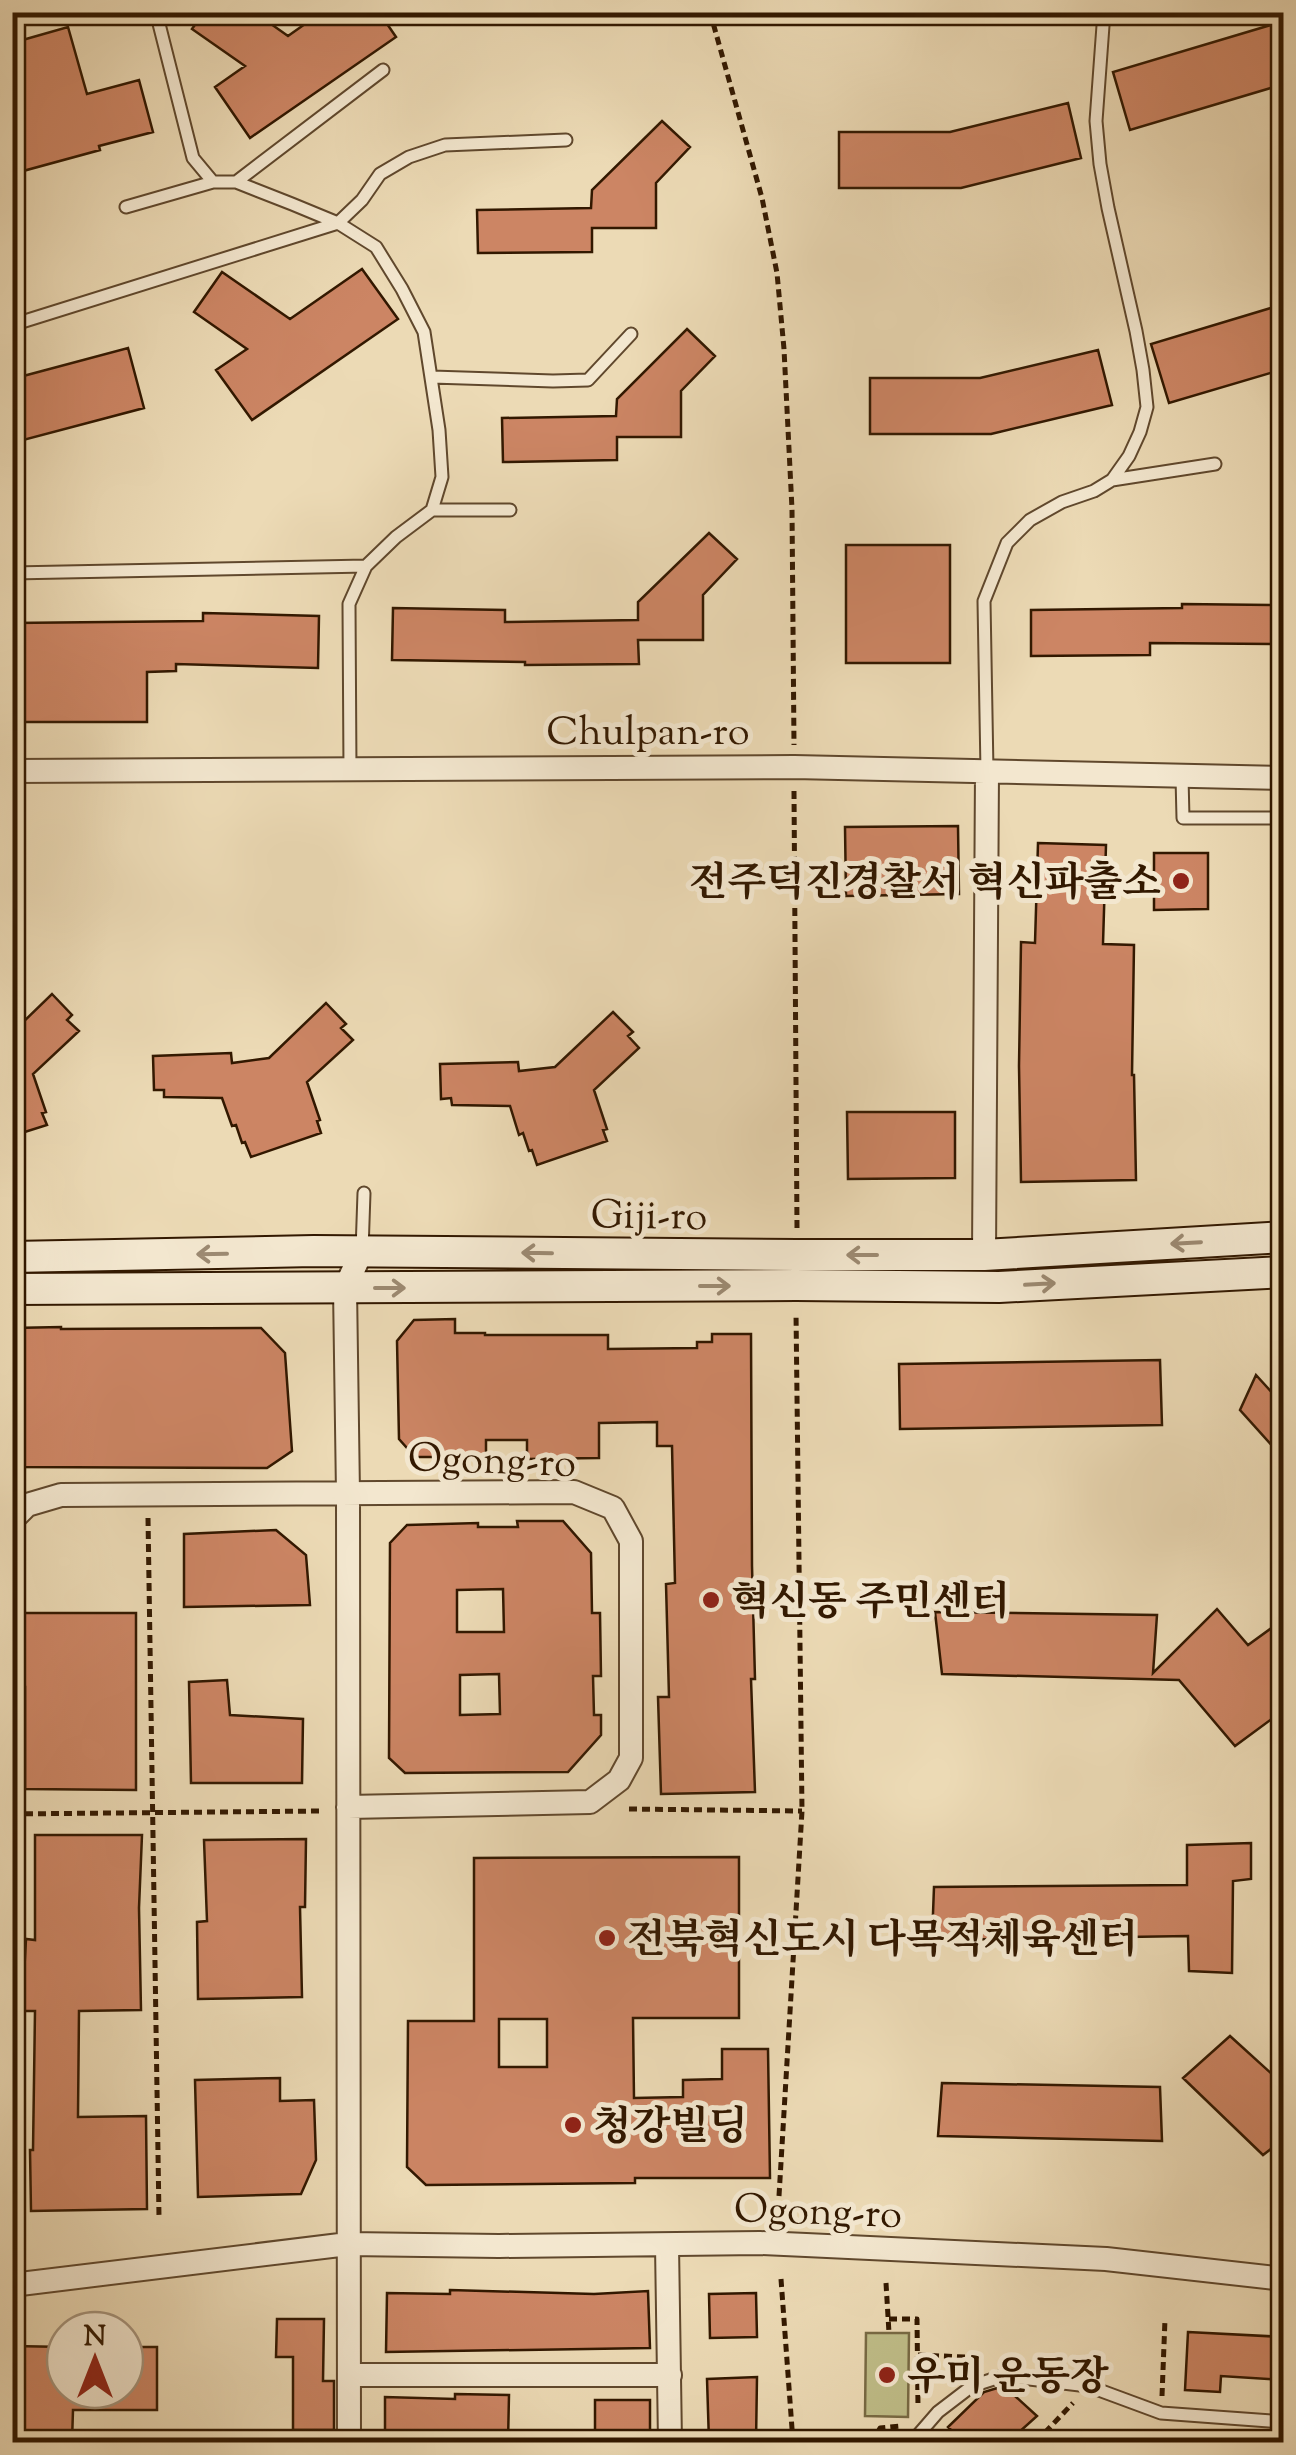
<svg xmlns="http://www.w3.org/2000/svg" width="1296" height="2455" font-family="'Sorts Mill Goudy','Noto Serif KR',serif">
	<style>
		.park { fill: #bfbd88; stroke: #786a44; stroke-width: 2.5 }
		.building { fill: #cc8564; stroke: #321800; stroke-width: 2.5; fill-rule: evenodd }
		.lines { fill: none; stroke-linecap: round; stroke-linejoin: round }
		.lane-casing { stroke: #60482d; stroke-width: 15 }
		.street-casing { stroke: #60482d; stroke-width: 26 }
		.secondary-casing { stroke: #321800; stroke-width: 34 }
		.path { stroke: #321800; stroke-width: 5; stroke-dasharray: 8 5; stroke-linecap: butt }
		.lane { stroke: #f3e7cf; stroke-width: 11 }
		.street { stroke: #f3e7cf; stroke-width: 22 }
		.secondary { stroke: #f3e7cf; stroke-width: 30 }
		.oneway { stroke: #9c8a72 }
		.poi-dot { fill: #8f2418; stroke: #f3e7cf; stroke-width: 4 }
		.labels { text-anchor: middle; stroke-width: 10; stroke-linejoin: round; paint-order: stroke }
		.street-label { font-size: 40px; fill: #321800; stroke: #f3e7cf }
		.poi-label { font-size: 40px; font-weight: bold; fill: #321800; stroke: #f3e7cf; text-anchor: start }
	</style>
	<rect width="100%" height="100%" fill="#ecdab5"/>
	<filter id="stains"><feTurbulence type="fractalNoise" baseFrequency=".002" numOctaves="4"/><feColorMatrix values="0 0 0 0 .2 0 0 0 0 .09 0 0 0 0 .02 0 0 0 .5 -.17"/></filter>
	<radialGradient id="worn" r=".72"><stop offset=".6" stop-color="#630" stop-opacity="0"/><stop offset="1" stop-color="#630" stop-opacity=".3"/></radialGradient>
	<path class="park" d="M866,2333H909L908,2417L865,2416Z"/>
	<path class="building" d="M204,12H254L288,36L322,12H379L396,37L250,138L215,87L245,66L192,29Z
		M1284,21V84L1130,130L1113,72Z
		M68,27L87,94L139,80L153,132L99,146L100,150L12,174V43Z
		M1068,103L1081,158L961,188H839V132H950Z
		M662,121L690,147L656,183V228H592V252L478,253L477,210L591,208L592,190Z
		M362,269L398,319L252,420L216,370L247,349L194,312L222,272L290,319Z
		M1284,304V369L1169,403L1151,344Z
		M687,329L715,356L681,391V437H617V460L503,462L502,418L616,416L617,399Z
		M128,348L144,408L12,443V379Z
		M1098,350L1112,405L991,434H870V378H980Z
		M709,533L737,559L703,595V640H638L639,664L525,665V662L392,660L393,608L505,610V622L638,620V602Z
		M846,545H950V663H846Z
		M1182,604L1284,605V644L1150,643V655L1031,656V610L1182,608Z
		M203,613L319,616L318,668L176,664V671L147,672V722H12V623L203,621Z
		M958,826L959,894L846,896L845,827Z
		M1038,843L1106,845L1103,944L1134,945L1132,1075H1134L1136,1180L1021,1182L1019,1066L1021,942L1035,943Z
		M1154,853H1208V909L1154,910Z
		M52,994L72,1015L67,1020L79,1031L33,1074L46,1112L42,1113L47,1125L12,1136V1025L16,1024L17,1028Z
		M326,1003L346,1024L341,1028L353,1040L307,1082L320,1120L317,1121L321,1133L251,1157L245,1142L242,1143L236,1125L232,1126L222,1098L164,1097V1090H154L153,1056L231,1053L232,1063L269,1058Z
		M613,1012L633,1032L628,1036L639,1048L594,1090L607,1129L603,1130L607,1141L537,1165L532,1150L529,1151L523,1133L519,1135L510,1106L452,1105L451,1098L441,1099L440,1064L518,1062L519,1071L555,1067Z
		M847,1112H955V1178L848,1179Z
		M455,1319V1333H485V1335H608V1349L697,1348V1342H712V1334H751L752,1566L755,1679H751L755,1792L661,1794L658,1697H669L666,1584L675,1583L672,1446H657V1422L599,1423V1458L527,1459V1440H486V1457H415L399,1439L397,1341L414,1320Z
		M61,1327V1329L261,1328L285,1353L292,1451L267,1468L12,1467V1328Z
		M1160,1360L1162,1425L900,1429L899,1364Z
		M1256,1375L1284,1406V1459L1240,1410Z
		M517,1521H563L591,1553L592,1613H600L601,1676H593L594,1715H601V1735L568,1772L405,1773L389,1758L390,1543L407,1525L478,1523V1527H518ZM503,1589L504,1632H457V1590ZM499,1674L500,1714L460,1715V1675Z
		M276,1530L306,1555L310,1605L184,1607V1534Z
		M1217,1609L1248,1645L1284,1619V1710L1235,1746L1179,1680L942,1674L935,1612L1157,1615L1153,1673Z
		M20,1613H136V1790L25,1789V1687H20Z
		M227,1680L230,1715L303,1719L302,1783H191L189,1682Z
		M35,1835H142L139,1908L141,2010L79,2011L78,2117L146,2116L147,2209L31,2211L30,2150H33L35,2011H22L26,1939L35,1940Z
		M306,1839L305,1907H300L302,1997L198,1999L197,1922L207,1921L204,1840Z
		M1251,1843V1879L1233,1881L1232,1973L1189,1971L1188,1936L932,1940L934,1887L1187,1885V1845Z
		M739,1857V2018H633L634,2098L683,2097V2080L722,2079V2049H768L770,2178H635V2183L426,2185L407,2167L408,2021H474V1858ZM499,2019H547V2067H499Z
		M1230,2036L1284,2085V2139L1263,2155L1183,2078Z
		M280,2078V2101L314,2100L316,2160L301,2194L198,2197L195,2080Z
		M942,2083L1160,2087L1162,2141L938,2136Z
		M450,2290L594,2294L648,2291L650,2348L386,2352L387,2293L450,2294Z
		M756,2293L757,2337L710,2338L709,2294Z
		M277,2319H324L323,2381H334V2430H293V2357H276Z
		M1188,2332L1284,2337V2380L1221,2376L1220,2392L1185,2390Z
		M13,2346L65,2347V2390H125V2347H157V2410H73L72,2442H13Z
		M757,2377L756,2442H709L707,2379Z
		M1004,2386L1037,2416L1018,2433L1027,2442H963L948,2427L984,2392Z
		M455,2394L509,2395L508,2442H385V2397L455,2399Z
		M595,2400H650V2442H595Z"/>
	<g class="lines">
		<defs>
			<path id="lane" d="M156,12L193,158L213,182H236L292,204L338,223L376,247L402,289L424,332L439,430L442,477L432,510L396,537L366,566L349,604L350,770
				M236,182L383,70
				M126,207L213,182
				M12,325L338,223L362,200L380,174L409,157L445,145L566,140
				M432,377L553,381L588,380L631,334
				M1112,480L1215,464
				M432,510H510
				M12,573L366,566
				M987,771L984,601L1007,543L1030,520L1062,502L1094,491L1112,480L1129,456L1140,432L1147,407L1143,370L1136,331L1108,208L1100,164L1096,121L1104,12
				M1182,777L1183,818H1277
				M362,1251L364,1193
				M912,2442L938,2412L972,2386L1003,2376L1088,2386L1161,2413L1284,2422"/>
			<path id="street" d="M12,771L794,767L1284,778
				M984,1255L987,771
				M12,1520L27,1505L61,1495L574,1492L613,1508L631,1541V1758L619,1780L590,1802L348,1807
				M667,2245L670,2442
				M12,2285L348,2244L499,2246L760,2243L806,2245L1106,2259L1284,2279
				M349,2375H670
				M349,2442L348,1494L345,1288L362,1251"/>
			<path id="secondary" d="M12,1257L314,1251L797,1255H984L1284,1237
				M12,1289L796,1285L999,1287L1284,1272"/>
		</defs>
		<use href="#lane" class="lane-casing"/>
		<use href="#street" class="street-casing"/>
		<use href="#secondary" class="secondary-casing"/>
		<path class="path" d="M710,12L762,198L777,273L784,349L792,509L794,745
			M794,791L797,1228
			M148,1518L159,2217
			M629,1809L802,1811
			M12,1814L319,1811
			M779,2196L802,1811L796,1313
			M781,2279L793,2442
			M886,2283L889,2333
			M889,2319H917L918,2407
			M918,2355L966,2357L977,2366
			M1162,2396L1165,2319
			M873,2442L880,2428L901,2426
			M1036,2442L1073,2403"/>
		<use href="#lane" class="lane"/>
		<use href="#street" class="street"/>
		<use href="#secondary" class="secondary"/>
	</g>
	<defs><path id="oneway-shaft" d="M-6 0H5M1.5-3L5.5 0L1.5 3" fill="none" stroke-width="1.6" stroke-linecap="round" stroke-linejoin="round" transform="scale(2.5)"/></defs>
	<g class="oneway">
		<use href="#oneway-shaft" transform="translate(1186 1243) rotate(177)"/>
		<use href="#oneway-shaft" transform="translate(537 1253) rotate(-179)"/>
		<use href="#oneway-shaft" transform="translate(212 1254) rotate(179)"/>
		<use href="#oneway-shaft" transform="translate(862 1255) rotate(180)"/>
		<use href="#oneway-shaft" transform="translate(1040 1284) rotate(-3)"/>
		<use href="#oneway-shaft" transform="translate(715 1286)"/>
		<use href="#oneway-shaft" transform="translate(390 1288)"/>
	</g>
	<g class="poi-dot">
		<circle cx="1181" cy="881" r="10"/>
		<circle cx="711" cy="1600" r="10"/>
		<circle cx="607" cy="1938" r="10"/>
		<circle cx="573" cy="2125" r="10"/>
		<circle cx="887" cy="2375" r="10"/>
	</g>
	<g class="labels">
		<g class="street-label">
			<text x="648" y="744">Chulpan-ro</text>
			<text transform="translate(649 1214) rotate(1)" y="14">Giji-ro</text>
			<text transform="translate(492 1459) rotate(2)" y="14">Ogong-ro</text>
			<text transform="translate(818 2210) rotate(2)" y="14">Ogong-ro</text>
		</g>
		<g class="poi-label">
			<text x="1161" y="895" text-anchor="end">전주덕진경찰서 혁신파출소</text>
			<text x="731" y="1614">혁신동 주민센터</text>
			<text x="627" y="1952">전북혁신도시 다목적체육센터</text>
			<text x="593" y="2139">청강빌딩</text>
			<text x="907" y="2389">우미 운동장</text>
		</g>
	</g>
	<rect width="1296" height="2455" fill="none" stroke="#ecdab5" stroke-width="50"/>
	<rect x="15" y="15" width="1266" height="2425" fill="none" stroke="#321800" stroke-width="5"/>
	<rect x="25" y="25" width="1246" height="2405" fill="none" stroke="#321800" stroke-width="2.5"/>
	<g transform="translate(95 2360)"><circle r="48" fill="#f3e7cf" stroke="#a6947c" stroke-width="2.5"/>
	<path d="M0-8L18 38L0 25L-18 38Z" fill="#8f2418"/>
	<text y="-15" font-size="28" font-weight="bold" text-anchor="middle" fill="#321800">N</text>
	</g>
	<rect width="100%" height="100%" filter="url(#stains)"/>
	<rect width="100%" height="100%" fill="url(#worn)"/>
</svg>
